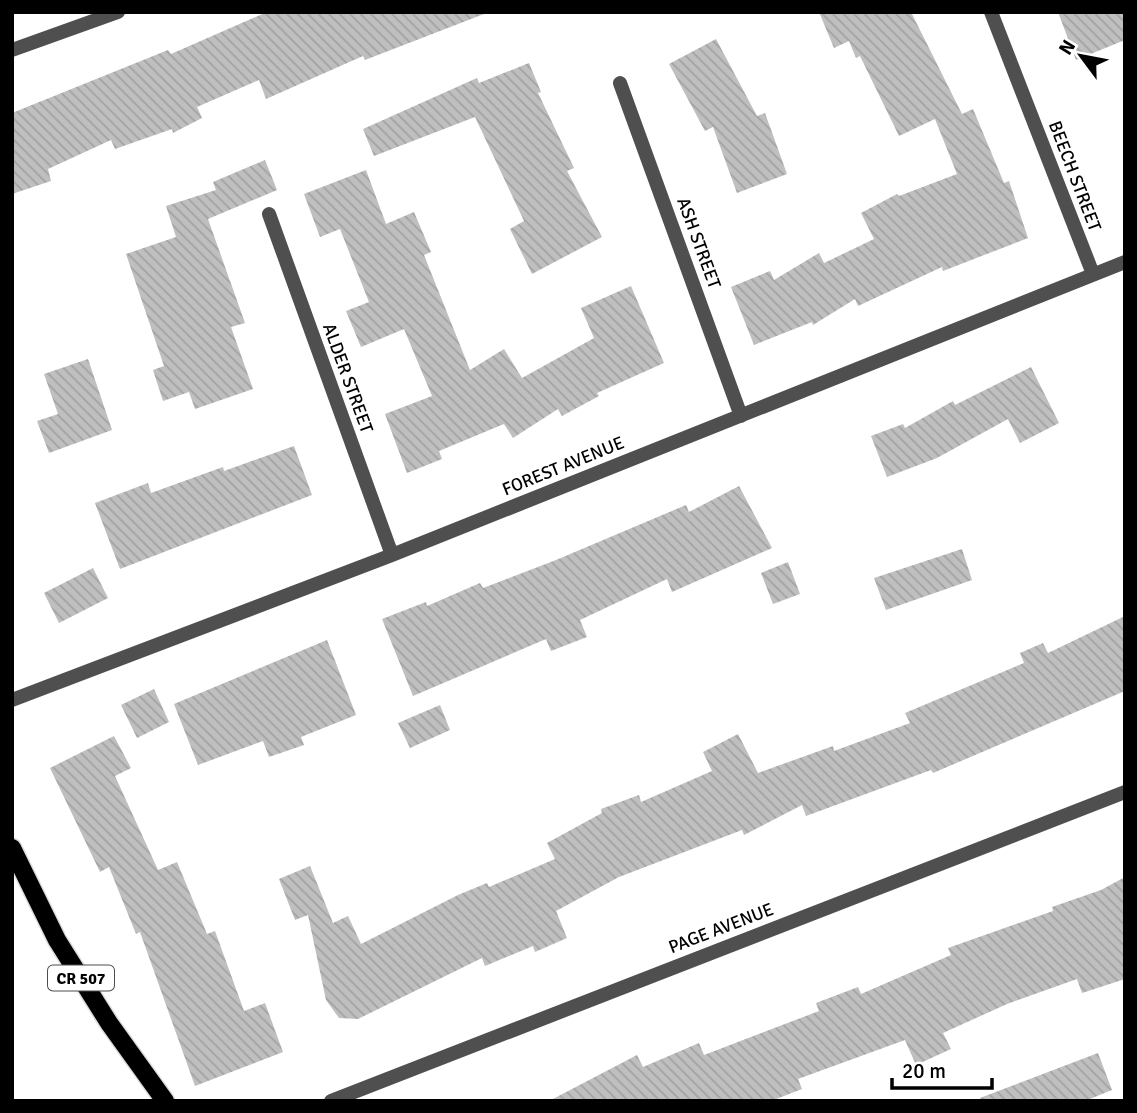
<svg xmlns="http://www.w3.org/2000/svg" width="1137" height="1113" font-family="Signika,sans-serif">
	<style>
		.building { fill: url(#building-back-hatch) }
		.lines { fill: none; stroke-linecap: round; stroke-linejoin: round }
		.primary-casing { stroke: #dbdbdb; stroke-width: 21 }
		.street { stroke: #4f4f4f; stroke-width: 14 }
		.primary { stroke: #000; stroke-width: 18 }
		.labels { text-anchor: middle; stroke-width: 7; stroke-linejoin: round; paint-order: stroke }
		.shield { fill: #fff; stroke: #4c4c4c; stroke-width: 2 }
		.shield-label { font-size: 16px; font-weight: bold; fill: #000 }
		.street-label { font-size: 18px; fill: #000; stroke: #fff }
	</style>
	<defs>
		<pattern id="building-back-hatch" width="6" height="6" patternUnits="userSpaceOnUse" patternTransform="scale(1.75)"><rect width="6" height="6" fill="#bfbfbf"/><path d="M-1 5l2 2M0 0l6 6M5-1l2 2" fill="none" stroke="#a2a2a2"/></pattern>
	</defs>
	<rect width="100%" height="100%" fill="#fff"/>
	<path class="building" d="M267,12L484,14L365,60L363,56L266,99L259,80L197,107L202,118L173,133L172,129L115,149L111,140L48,169L51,181L12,194V113L168,50L171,54Z
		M819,12H911L962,114L973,109L1004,183L1009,181L1028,238L943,271L942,267L858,306L855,299L813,325L812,322L754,345L731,287L770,271L774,280L819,253L824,263L874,239L861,213L897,194L899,196L957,174L935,119L899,136L860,56L856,58L849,41L834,48Z
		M1058,12H1125V40L1076,60Z
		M716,39L757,116L765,113L787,174L737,193L713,127L705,131L669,64Z
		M529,63L541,92L538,93L574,168L567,171L602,237L532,274L510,229L524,221L475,117L374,156L363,129L477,78L479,83Z
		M265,160L277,190L208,219L245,323L231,327L253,389L195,409L189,392L163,401L153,370L164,366L126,254L176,237L166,206L216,190L213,182Z
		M366,170L386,224L414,212L431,252L424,255L470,370L504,349L522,378L594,338L581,308L631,286L664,363L597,393L599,396L562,416L558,409L513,438L504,424L439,451L442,459L407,473L385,414L432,396L404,329L361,347L346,311L369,302L340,229L320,237L304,194Z
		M88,359L112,430L49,453L37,421L58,414L44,374Z
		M1031,367L1059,423L1020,443L1008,419L937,458L887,477L871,436L903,424L905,428L953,401L955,405Z
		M294,446L312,495L120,569L95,503L148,483L151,493L223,467L224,471Z
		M739,486L772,548L672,592L667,579L580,620L587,637L551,651L546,639L413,696L382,619L426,602L427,606L480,583L483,588L556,560L686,505L689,512Z
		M962,549L972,580L886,610L874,578Z
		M788,562L800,594L773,604L761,573Z
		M93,568L108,598L59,623L44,593Z
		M1125,616V691L933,773L931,770L806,816L802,805L744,835L742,830L619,877L556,911L567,938L535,952L533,946L485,966L482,958L358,1019L339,1018L326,1000L308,915L295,920L279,879L310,866L333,923L348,916L361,944L458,895L487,883L489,887L555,859L547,843L602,813L601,809L639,795L641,802L712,771L703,752L738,734L758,773L833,746L834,751L910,723L905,713L1024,663L1020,653L1043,643L1048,653Z
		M327,640L356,715L301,737L304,745L269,757L263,741L198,765L174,704Z
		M154,689L169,722L137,738L121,705Z
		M440,705L450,730L410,748L398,723Z
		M114,736L131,768L115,776L158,870L177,862L207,934L215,931L244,1011L265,1003L283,1052L195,1086L140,932L136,934L109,867L100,872L50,768Z
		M1125,877V979L1082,993L1077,979L1007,1004L943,1033L951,1049L916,1065L905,1040L798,1079L802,1089L771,1101H549L637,1055L643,1067L699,1043L704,1055L819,1011L816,1003L858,987L861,994L951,955L948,948L1053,911L1052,907L1101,890Z
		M1098,1053L1112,1090L1085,1101H981L980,1098Z"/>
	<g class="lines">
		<defs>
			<path id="primary" d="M12,848L57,940L109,1023L165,1101"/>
		</defs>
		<use href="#primary" class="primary-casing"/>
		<path class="street" d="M991,12L1093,274
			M12,50L118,12
			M620,83L741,416
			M269,214L392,555
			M12,700L392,555L1125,262
			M331,1101L1125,792"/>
		<use href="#primary" class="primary"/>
	</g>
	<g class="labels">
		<rect class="shield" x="48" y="965.5" width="66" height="25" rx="5"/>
		<g class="shield-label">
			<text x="81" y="984">CR 507</text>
		</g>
		<g class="street-label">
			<text transform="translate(1075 176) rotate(69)" y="6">BEECH STREET</text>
			<text transform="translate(699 243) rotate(70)" y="6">ASH STREET</text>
			<text transform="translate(348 378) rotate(70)" y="6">ALDER STREET</text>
			<text transform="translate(563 466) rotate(-22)" y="6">FOREST AVENUE</text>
			<text transform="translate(721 928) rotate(-21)" y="6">PAGE AVENUE</text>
		</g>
	</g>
	<rect width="1137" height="1113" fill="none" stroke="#000000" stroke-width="28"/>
	<g transform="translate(1081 56) rotate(302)" stroke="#ffffff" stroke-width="5" paint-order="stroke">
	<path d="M0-5L12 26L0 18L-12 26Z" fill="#000000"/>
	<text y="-10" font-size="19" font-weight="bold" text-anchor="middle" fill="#000000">N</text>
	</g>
	<path d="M892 1078v10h100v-10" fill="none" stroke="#000000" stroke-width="3.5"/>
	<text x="902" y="1078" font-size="21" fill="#000000" stroke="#ffffff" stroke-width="5" paint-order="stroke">20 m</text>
</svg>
